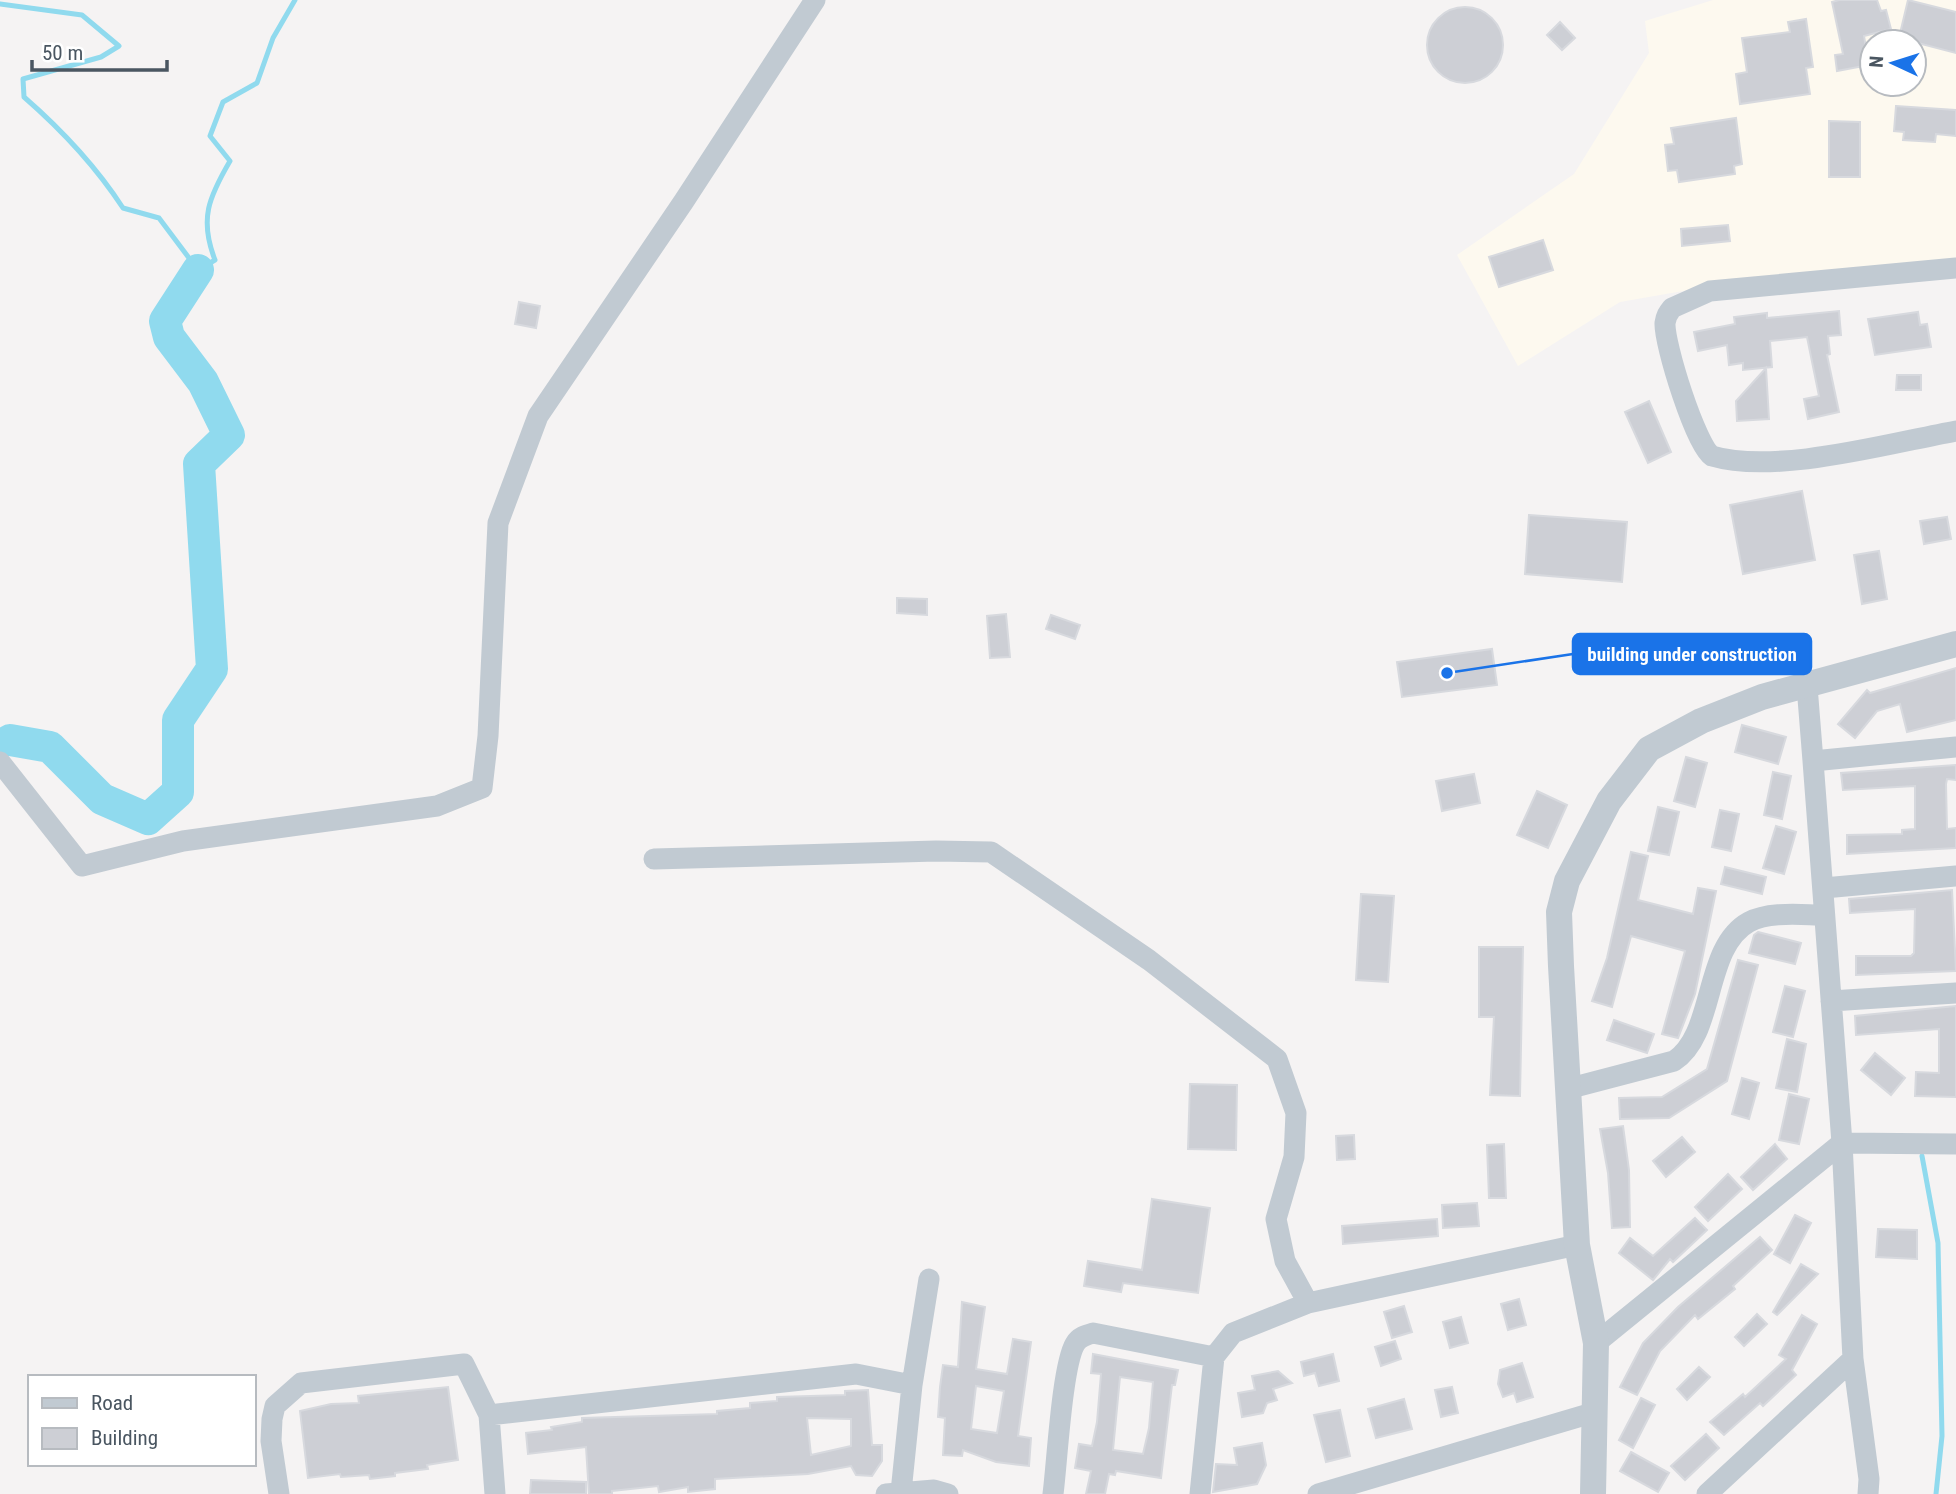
<svg xmlns="http://www.w3.org/2000/svg" width="1956" height="1494" font-family="'Roboto Condensed',sans-serif">
	<style>
		.commercial { fill: #fdf9ef; fill-rule: evenodd }
		.lines { fill: none; stroke-linecap: round; stroke-linejoin: round }
		.stream { stroke: #90daee; stroke-width: 5 }
		.river { stroke: #90daee; stroke-width: 32 }
		.building { fill: #cdcfd5; stroke: #d7d9de; stroke-width: 2; fill-rule: evenodd }
		.minor { stroke: #c1cad2; stroke-width: 21 }
		.tertiary { stroke: #c1cad2; stroke-width: 26 }
		.leader { fill: none; stroke: #1a73e8; stroke-width: 2.5 }
		.callout-dot { fill: #1a73e8; stroke: #fff; stroke-width: 2.5 }
		.callout { fill: #1a73e8; stroke: #1a73e8; stroke-width: 2.5 }
		.callout-label { font-size: 19px; text-anchor: middle; font-weight: bold; fill: #fff }
	</style>
	<rect width="100%" height="100%" fill="#f5f3f3"/>
	<path class="commercial" d="M1713,0H1956V265L1729,283L1620,302L1518,366L1457,255L1574,174L1649,53L1645,21ZM1872,42H1914V84H1872Z"/>
	<g class="lines">
		<path class="stream" d="M0,4L82,15L119,46L101,57L23,79L24,97C63,131 95,165 123,208L159,218L198,270L215,260C199,219 209,197 230,161L210,136L223,102L257,83L273,38L295,0
			M1922,1156L1938,1243L1942,1436L1936,1494"/>
		<path class="river" d="M10,740L50,747L102,799L148,819L178,792V720L212,669L199,464L229,435L203,382L169,337L165,321L198,270"/>
	</g>
	<path class="building" d="M1839,0H1877L1881,11L1886,10L1891,29L1864,36L1869,65L1837,71L1835,55L1843,54L1832,2Z
		M1908,0L1956,12V53L1914,42H1898Z
		M1427 45a38 38 0 1 1 76 0a38 38 0 1 1-76 0Z
		M1806,19L1813,67L1806,68L1810,94L1740,104L1736,74L1747,72L1742,38L1790,32L1788,22Z
		M1560,22L1575,38L1562,50L1547,35Z
		M1896,106L1956,110V136L1936,134L1935,142L1903,140L1904,132L1894,131Z
		M1736,118L1742,164L1734,166L1735,174L1679,182L1677,170L1668,171L1665,145L1674,144L1671,128Z
		M1829,121L1860,122V177H1829Z
		M1728,225L1730,241L1682,246L1681,229Z
		M1543,240L1553,270L1499,287L1489,257Z
		M519,302L540,306L536,328L515,324Z
		M1839,311L1841,335L1828,336L1830,354L1827,355L1839,412L1808,419L1804,399L1819,396L1807,337L1770,341L1772,367L1743,370V363L1729,365L1727,345L1698,351L1694,332L1735,324L1734,317L1767,313V318Z
		M1918,312L1920,325L1927,324L1931,347L1875,355L1868,319Z
		M1766,368L1769,419L1737,421L1736,401Z
		M1897,375H1921V390H1896Z
		M1649,401L1671,452L1648,463L1625,412Z
		M1802,491L1815,560L1743,574L1730,505Z
		M1529,515L1627,522L1622,582L1525,574Z
		M1947,517L1951,539L1924,544L1920,521Z
		M1879,551L1887,599L1862,604L1854,555Z
		M897,598L927,599V615L897,613Z
		M1006,614L1010,657L990,658L987,616Z
		M1051,615L1080,625L1075,639L1046,629Z
		M1492,649L1497,685L1402,697L1397,662Z
		M1956,668V720L1907,732L1900,704L1877,711L1855,738L1838,724L1867,690L1870,693Z
		M1742,725L1786,737L1778,764L1735,752Z
		M1686,757L1707,763L1695,807L1674,801Z
		M1956,765V780L1947,779L1946,784L1947,829L1956,828V848L1847,854V835L1902,834V830L1915,829V786L1843,790L1841,773Z
		M1773,772L1791,776L1782,819L1764,815Z
		M1474,774L1480,803L1442,811L1436,781Z
		M1537,791L1567,805L1548,848L1517,835Z
		M1658,807L1679,812L1669,855L1648,851Z
		M1720,810L1739,814L1731,851L1712,847Z
		M1776,826L1796,832L1784,874L1763,868Z
		M1631,852L1648,856L1638,900L1693,914L1698,888L1716,891L1695,994L1678,1038L1662,1034L1685,951L1631,936L1612,1007L1592,1001L1607,958Z
		M1725,867L1766,877L1762,894L1721,884Z
		M1952,890L1956,971L1856,975V956H1911L1914,953L1915,909L1850,913L1849,899Z
		M1361,894L1394,896L1388,982L1356,980Z
		M1758,932L1801,943L1795,964L1749,953L1754,935Z
		M1479,947H1523L1520,1096L1490,1095L1494,1017H1479Z
		M1738,960L1758,965L1727,1081L1669,1118L1620,1119L1619,1098L1662,1097L1707,1069Z
		M1785,986L1805,991L1793,1037L1773,1032Z
		M1956,1006V1097L1915,1096L1916,1072L1939,1073V1029L1856,1035L1855,1016Z
		M1614,1020L1654,1034L1647,1053L1607,1040Z
		M1787,1039L1806,1044L1797,1092L1776,1088Z
		M1875,1053L1905,1078L1891,1095L1861,1070Z
		M1742,1078L1759,1083L1749,1119L1732,1114Z
		M1190,1084L1237,1085L1236,1150L1188,1149Z
		M1789,1094L1809,1099L1799,1144L1779,1140Z
		M1623,1126L1629,1170L1630,1227L1612,1228L1608,1173L1600,1129Z
		M1354,1135L1355,1159L1337,1160L1336,1136Z
		M1682,1137L1695,1152L1666,1177L1653,1161Z
		M1504,1144L1506,1198H1489L1487,1145Z
		M1775,1144L1787,1159L1753,1190L1741,1177Z
		M1728,1174L1742,1189L1708,1221L1695,1207Z
		M1152,1199L1210,1208L1198,1293L1123,1283L1121,1292L1084,1286L1088,1261L1142,1270Z
		M1477,1203L1479,1226L1443,1228L1442,1205Z
		M1795,1215L1811,1223L1790,1263L1774,1254Z
		M1695,1218L1707,1230L1673,1262L1670,1259L1653,1280L1619,1253L1630,1238L1653,1256Z
		M1437,1219L1438,1236L1343,1244L1342,1226Z
		M1878,1229L1917,1230V1259L1876,1257Z
		M1760,1237L1772,1250L1733,1286L1735,1289L1698,1319L1695,1315L1660,1351L1637,1395L1620,1387L1643,1343L1678,1307Z
		M1801,1264L1818,1274L1777,1315L1773,1312Z
		M1519,1299L1526,1325L1508,1330L1501,1304Z
		M962,1302L985,1307L976,1369L1007,1374L1013,1339L1031,1342L1018,1436L1031,1438L1029,1466L996,1462L963,1450L962,1456L943,1455L945,1418L938,1417L940,1387L943,1365L958,1367ZM976,1386L1004,1391L997,1433L971,1429Z
		M1404,1306L1412,1332L1392,1338L1384,1312Z
		M1757,1314L1767,1324L1744,1346L1735,1337Z
		M1802,1315L1817,1324L1792,1370L1796,1375L1763,1406L1760,1403L1724,1435L1710,1422L1743,1394L1745,1397L1786,1359L1779,1355Z
		M1461,1317L1468,1343L1450,1348L1443,1322Z
		M1395,1341L1401,1359L1381,1366L1375,1347Z
		M1093,1354L1178,1370L1175,1385H1172L1161,1478L1116,1471L1115,1475L1109,1474L1105,1494H1086L1091,1471L1075,1468L1079,1444L1092,1446L1097,1422L1101,1374L1091,1373ZM1120,1377L1153,1382L1149,1428L1143,1454L1113,1450Z
		M1333,1354L1339,1381L1319,1386L1315,1373L1304,1376L1301,1362Z
		M1522,1363L1533,1397L1517,1402L1514,1393L1503,1397L1498,1384L1500,1370Z
		M1699,1367L1710,1377L1687,1400L1677,1389Z
		M1278,1371L1292,1383L1273,1389L1277,1400L1267,1403L1263,1413L1242,1417L1238,1393L1255,1390L1252,1376Z
		M448,1387L458,1460L427,1465L428,1469L395,1473V1476L370,1479L369,1475L341,1477L340,1474L308,1478L300,1411L331,1404L359,1403L358,1396Z
		M1452,1387L1458,1413L1441,1417L1435,1390Z
		M868,1390L872,1445H882V1461L872,1476L856,1475L851,1466L808,1474L715,1479V1489L688,1492V1487L659,1492L658,1486L612,1491V1494H589L586,1447L528,1454L526,1433L552,1430L551,1427L582,1422V1418L717,1414V1411L750,1408V1403L777,1401V1397L845,1395V1391ZM807,1418L851,1419V1446L811,1455Z
		M1641,1398L1655,1405L1633,1448L1619,1440Z
		M1404,1399L1412,1429L1376,1438L1368,1409Z
		M1340,1410L1350,1456L1326,1462L1314,1415Z
		M1706,1434L1719,1448L1685,1480L1671,1466Z
		M1262,1443L1266,1465L1257,1484L1213,1492L1216,1464L1237,1465L1234,1448Z
		M1631,1452L1669,1473L1658,1492L1620,1471Z
		M531,1480L586,1482V1494H530Z"/>
	<g class="lines">
		<path class="minor" d="M1956,268L1710,291L1672,308C1668,313 1666,316 1665,323C1664,344 1696,446 1712,456C1776,475 1890,443 1956,431
			M1807,686L1813,761L1956,747
			M1813,761L1842,1143L1853,1359L1869,1479L1868,1494
			M0,762L82,866L183,841L437,806L482,788L488,736L498,523L538,416L684,201L815,0
			M654,859L936,851L991,852L1149,960L1277,1059L1296,1113L1294,1157L1276,1219L1285,1261L1308,1303
			M1824,888L1956,876
			M1831,1001L1956,993
			M1567,1089L1674,1061C1716,1034 1703,947 1749,922C1770,911 1802,915 1824,915
			M1596,1343L1842,1143L1956,1144
			M489,1415L856,1374L912,1385
			M901,1492L912,1385L929,1279
			M279,1494L271,1441L272,1419L275,1406L301,1383L464,1364L489,1415L495,1494
			M886,1494L934,1490L948,1494
			M1053,1494C1057,1464 1062,1366 1075,1344C1079,1337 1086,1335 1093,1333L1214,1357
			M1200,1494L1214,1357L1233,1333L1308,1303L1577,1245
			M1318,1494L1592,1413
			M1707,1494L1853,1359"/>
		<path class="tertiary" d="M1593,1494L1596,1343L1577,1245L1561,966L1559,912L1567,881L1609,801L1649,749L1701,721L1762,697L1956,644"/>
	</g>
	<path class="leader" d="M1447 673L1573 654"/>
	<circle class="callout-dot" cx="1447" cy="673" r="7"/>
	<rect class="callout" x="1573" y="634" width="238" height="40" rx="7"/>
	<g class="callout-label">
		<text x="1692" y="661">building under construction</text>
	</g>
	<rect x="28" y="1375" width="228" height="91" fill="#ffffff" stroke="#b7bbc0" stroke-width="2"/>
	<rect x="42" y="1398" width="35" height="10" fill="#c1cad2" stroke="#b7bbc0" stroke-width="2"/>
	<text x="91" y="1410" font-size="21" fill="#4a5661">Road</text>
	<rect x="42" y="1428" width="35" height="21" fill="#cdcfd5" stroke="#b7bbc0" stroke-width="2"/>
	<text x="91" y="1445" font-size="21" fill="#4a5661">Building</text>
	<g transform="translate(1893 63) rotate(274)"><circle r="33" fill="#ffffff" stroke="#b7bbc0" stroke-width="2"/>
	<path d="M0-5L12 26L0 18L-12 26Z" fill="#1a73e8"/>
	<text y="-10" font-size="19" font-weight="bold" text-anchor="middle" fill="#4a5661">N</text>
	</g>
	<path d="M32 60v10h135v-10" fill="none" stroke="#4a5661" stroke-width="3.5"/>
	<text x="42" y="60" font-size="21" fill="#4a5661" stroke="#ffffff" stroke-width="5" paint-order="stroke">50 m</text>
</svg>
